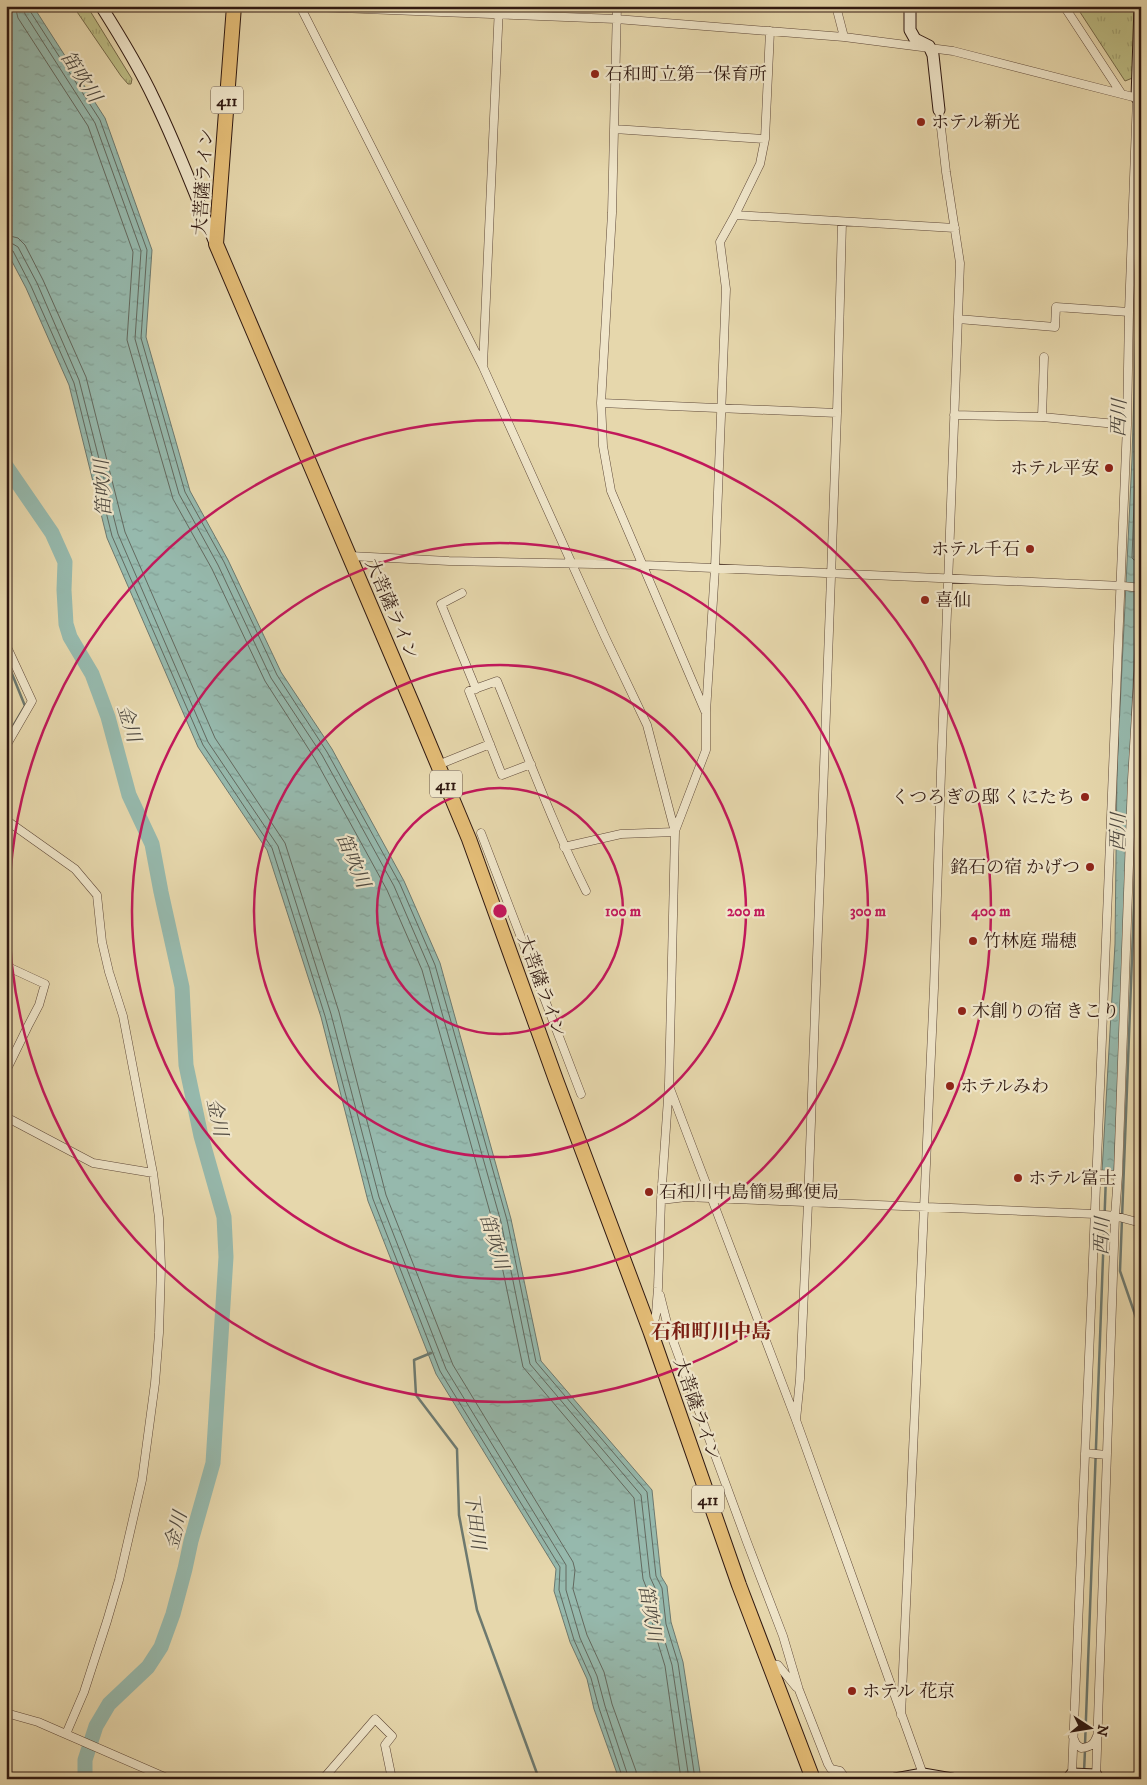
<svg xmlns="http://www.w3.org/2000/svg" width="1147" height="1785" font-family="'IM FELL DW Pica','Noto Serif JP',serif">
	<style>
		.grass { fill: url(#grass-tufts); stroke: #766a4a }
		.water { fill: url(#water-ripples); stroke: #6d796f }
		.lines { fill: none; stroke-linecap: round; stroke-linejoin: round }
		.shore { stroke: #63695f; stroke-width: 1 }
		.stream { stroke: #6d796f; stroke-width: 2.5 }
		.river { stroke: #96b9ad; stroke-width: 15 }
		.street-casing { stroke: #5e4838; stroke-width: 9 }
		.secondary-casing { stroke: #301911; stroke-width: 13 }
		.highway-casing { stroke: #301911; stroke-width: 16 }
		.street { stroke: #efe5c9; stroke-width: 8 }
		.secondary { stroke: #efe5c9; stroke-width: 11 }
		.highway { stroke: #e3bc76; stroke-width: 14 }
		.ring { fill: none; stroke: #c2185b; stroke-width: 2.5 }
		.poi-dot { fill: #8f2418; stroke: #efe5c9; stroke-width: 2 }
		.labels { text-anchor: middle; stroke-width: 4.5; stroke-linejoin: round; paint-order: stroke }
		.shield { fill: #efe5c9; stroke: #695648; stroke-width: 1 }
		.shield-label { font-size: 16px; font-weight: bold; fill: #301911 }
		.poi-label { font-size: 18px; fill: #301911; stroke: #efe5c9; text-anchor: start }
		.street-label { font-size: 18px; fill: #301911; stroke: #efe5c9 }
		.water-label { font-size: 19px; font-style: italic; fill: #4f4940; stroke: #efe5c9 }
		.quarter-label { font-size: 20px; font-weight: bold; fill: #7a1f14; stroke: #efe5c9 }
		.centre { fill: #c2185b; stroke: #efe5c9; stroke-width: 2.5 }
		.ring-label { font-size: 15px; text-anchor: middle; font-weight: bold; fill: #c2185b; stroke: #efe5c9; stroke-width: 4.5; stroke-linejoin: round; paint-order: stroke }
	</style>
	<defs>
		<pattern id="grass-tufts" width="24" height="20" patternUnits="userSpaceOnUse" patternTransform="scale(1.25)"><rect width="24" height="20" fill="#bcbc84"/><path d="M3 7l-1-3M5 7V3M7 7l1-3M15 17l-1-3M17 17v-4M19 17l1-3" fill="none" stroke="#a2a171"/></pattern>
		<pattern id="water-ripples" width="26" height="14" patternUnits="userSpaceOnUse" patternTransform="scale(1.25)"><rect width="26" height="14" fill="#96b9ad"/><path d="M2 4q2-2 4 0t4 0M15 11q2-2 4 0t4 0" fill="none" stroke="#829e94"/></pattern>
	</defs>
	<rect width="100%" height="100%" fill="#e6d7ac"/>
	<filter id="stains"><feTurbulence type="fractalNoise" baseFrequency=".004" numOctaves="4"/><feColorMatrix values="0 0 0 0 .2 0 0 0 0 .09 0 0 0 0 .02 0 0 0 .5 -.17"/></filter>
	<radialGradient id="worn" r=".72"><stop offset=".6" stop-color="#630" stop-opacity="0"/><stop offset="1" stop-color="#630" stop-opacity=".3"/></radialGradient>
	<path class="grass" d="M73,6H87L132,79L131,84H128L121,76Z
		M1076,6H1137L1135,77L1125,81Z"/>
	<path class="water" d="M6,6H33L105,118L152,250L146,337L190,491L228,560L281,672L332,749L404,881L440,963L511,1219L541,1361L652,1490L661,1576L667,1586L671,1622L683,1662L701,1779H619L594,1709L587,1679L570,1642L554,1591L556,1569L436,1374L368,1201L321,1017L267,850L198,747L107,538L69,385L26,288L6,250Z
		M1141,143V515L1129,772L1124,947L1114,1172H1102L1115,944L1117,771L1132,459Z"/>
	<g class="lines">
		<path class="shore" d="M15,6L18,18L88,126L133,252L127,340L173,499L212,569L265,681L315,759L387,890L422,970L493,1223L523,1367L634,1498L643,1579L648,1592L653,1627L665,1666L681,1779
			M23,6L25,14L95,123L141,251L135,339L179,494L218,565L271,678L322,755L394,886L429,967L501,1222L530,1364L641,1495L650,1577L656,1590L660,1625L672,1665L689,1779
			M29,6L30,11L100,120L147,250L141,338L185,492L224,562L277,675L327,752L400,884L435,965L507,1220L536,1362L647,1492L656,1576L662,1588L666,1624L678,1663L695,1779
			M6,235L18,238L25,245L43,280L86,377L125,532L215,738L285,843L339,1012L386,1195L453,1365L573,1562L575,1570L573,1589L587,1635L604,1672L612,1704L636,1771L637,1779
			M6,242L13,244L18,247L37,283L79,380L118,534L208,742L278,846L331,1014L379,1197L446,1369L566,1565V1590L580,1638L597,1676L605,1706L629,1779
			M6,249L13,251L31,286L74,383L112,536L203,745L272,848L325,1016L373,1199L440,1371L560,1567L559,1590L574,1640L591,1678L599,1708L623,1779
			M1141,310L1132,558L1134,560L1141,559"/>
		<path class="stream" d="M6,659L25,706L6,738
			M1140,748L1120,1271L1141,1332
			M431,1353L414,1360L416,1395L457,1449L459,1515L477,1610L539,1779
			M1085,1745L1106,1176
			M1084,1772L1085,1750"/>
		<path class="river" d="M6,466L52,533L65,562L64,590L66,624L70,637L92,674L108,717L129,795L152,844L161,892L182,987L186,1065L201,1136L224,1217L226,1257L213,1463L191,1541L185,1569L173,1614L161,1647L148,1667L109,1704L96,1726L85,1760V1779
			M1126,721V735L1140,748"/>
		<defs>
			<path id="street" d="M289,6L616,19L844,37L953,51L1141,99
				M300,6L483,367L605,637L647,725L675,832L669,1084L661,1200L658,1288L656,1314L652,1330
				M617,6L612,213L601,403L603,446L611,491L705,711
				M836,6L844,37
				M1064,6L1121,93
				M614,129L765,139
				M735,215L760,164L765,139L770,31
				M958,319L1055,327L1056,307L1129,312
				M483,365L499,6
				M601,403L837,413
				M954,415L1042,417L1127,425
				M1042,417L1044,357
				M350,556L449,561L644,565L1123,586L1141,588
				M462,593L441,604L476,689
				M6,645L32,701L6,746
				M531,764L502,775L469,691L497,681C526,751 552,823 586,891
				M438,765L490,744
				M6,820L75,869L97,895L102,942L109,972L123,1016L153,1173L159,1218L161,1267L159,1333L155,1383L142,1480L119,1580L107,1621L84,1692L66,1734
				M675,831L706,750V712L715,568L726,289L720,242L735,215L955,228
				M481,833L581,1094
				M564,847L621,834L675,832
				M6,966L45,984L39,1005L28,1026L6,1071
				M669,1086L796,1420L924,1777
				M6,1117L93,1163L153,1173
				M1097,1174L1118,1175
				M661,1200L686,1197L1095,1214L1115,1216L1141,1223
				M660,1295L668,1327L747,1542L783,1636L799,1690L828,1764L831,1769L840,1771L846,1779
				M796,1420L800,1379L808,1203L837,413L842,222
				M1085,1453L1107,1455
				M769,1664L778,1665L796,1687
				M6,1713L38,1722L169,1779
				M901,1715L934,988L941,772L960,263L946,172L939,110
				M1073,1737L1076,1744L1081,1748C1090,1747 1094,1745 1097,1736
				M1072,1774L1127,425L1129,312L1137,98
				M323,1779L375,1719L392,1736L385,1745L392,1779
				M1096,1779L1115,1216L1118,1175L1132,780L1141,629"/>
			<path id="secondary" d="M101,6C120,36 139,67 154,99C177,146 195,194 215,243
				M910,6V30L915,39L929,46L933,55L939,110
				M1137,98L1140,6
				M895,1779L923,1774L952,1779
				M1068,1779L1072,1774L1096,1775"/>
			<path id="highway" d="M234,6L216,244L415,710L469,839L556,1080L651,1333L739,1585L813,1779"/>
		</defs>
		<use href="#street" class="street-casing"/>
		<use href="#secondary" class="secondary-casing"/>
		<use href="#highway" class="highway-casing"/>
		<use href="#street" class="street"/>
		<use href="#secondary" class="secondary"/>
		<use href="#highway" class="highway"/>
	</g>
	<g class="ring">
		<circle cx="500" cy="911" r="123"/>
		<circle cx="500" cy="911" r="246"/>
		<circle cx="500" cy="911" r="368"/>
		<circle cx="500" cy="911" r="491"/>
	</g>
	<g class="poi-dot">
		<circle cx="595" cy="74" r="5"/>
		<circle cx="921" cy="122" r="5"/>
		<circle cx="1109" cy="468" r="5"/>
		<circle cx="1030" cy="549" r="5"/>
		<circle cx="925" cy="600" r="5"/>
		<circle cx="1085" cy="797" r="5"/>
		<circle cx="1090" cy="867" r="5"/>
		<circle cx="973" cy="941" r="5"/>
		<circle cx="962" cy="1011" r="5"/>
		<circle cx="950" cy="1086" r="5"/>
		<circle cx="1018" cy="1178" r="5"/>
		<circle cx="649" cy="1192" r="5"/>
		<circle cx="852" cy="1691" r="5"/>
	</g>
	<g class="labels">
		<g class="shield">
			<rect x="211" y="86.5" width="32" height="27" rx="4"/>
			<rect x="430" y="770.5" width="32" height="27" rx="4"/>
			<rect x="692" y="1485.5" width="32" height="27" rx="4"/>
		</g>
		<g class="shield-label">
			<text x="227" y="106">411</text>
			<text x="446" y="790">411</text>
			<text x="708" y="1505">411</text>
		</g>
		<g class="poi-label">
			<text x="605" y="80">石和町立第一保育所</text>
			<text x="931" y="128">ホテル新光</text>
			<text x="1099" y="474" text-anchor="end">ホテル平安</text>
			<text x="1020" y="555" text-anchor="end">ホテル千石</text>
			<text x="935" y="606">喜仙</text>
			<text x="1075" y="803" text-anchor="end">くつろぎの邸 くにたち</text>
			<text x="1080" y="873" text-anchor="end">銘石の宿 かげつ</text>
			<text x="983" y="947">竹林庭 瑞穂</text>
			<text x="972" y="1017">木創りの宿 きこり</text>
			<text x="960" y="1092">ホテルみわ</text>
			<text x="1028" y="1184">ホテル富士</text>
			<text x="659" y="1198">石和川中島簡易郵便局</text>
			<text x="862" y="1697">ホテル 花京</text>
		</g>
		<g class="street-label">
			<text transform="translate(203 182) rotate(-86)" y="6">大菩薩ライン</text>
			<text transform="translate(392 609) rotate(67)" y="6">大菩薩ライン</text>
			<text transform="translate(542 986) rotate(70)" y="6">大菩薩ライン</text>
			<text transform="translate(697 1409) rotate(71)" y="6">大菩薩ライン</text>
		</g>
		<g class="water-label">
			<text transform="translate(82 76) rotate(57)" y="7">笛吹川</text>
			<text transform="translate(1118 418) rotate(-88)" y="7">西川</text>
			<text transform="translate(102 488) rotate(-93)" y="7">笛吹川</text>
			<text transform="translate(130 723) rotate(73)" y="7">金川</text>
			<text transform="translate(1117 832) rotate(-88)" y="7">西川</text>
			<text transform="translate(354 860) rotate(67)" y="7">笛吹川</text>
			<text transform="translate(218 1117) rotate(78)" y="7">金川</text>
			<text transform="translate(1101 1236) rotate(-88)" y="7">西川</text>
			<text transform="translate(495 1241) rotate(73)" y="7">笛吹川</text>
			<text transform="translate(476 1521) rotate(83)" y="7">下田川</text>
			<text transform="translate(175 1530) rotate(-75)" y="7">金川</text>
			<text transform="translate(651 1613) rotate(80)" y="7">笛吹川</text>
		</g>
		<g class="quarter-label">
			<text x="711" y="1338">石和町川中島</text>
		</g>
	</g>
	<circle cx="500" cy="911" r="8" class="centre"/>
	<g class="ring-label">
		<text x="623" y="916">100 m</text>
		<text x="746" y="916">200 m</text>
		<text x="868" y="916">300 m</text>
		<text x="991" y="916">400 m</text>
	</g>
	<rect width="1147" height="1785" fill="none" stroke="#e6d7ac" stroke-width="25"/>
	<rect x="8" y="8" width="1132" height="1770" fill="none" stroke="#301911" stroke-width="2.5"/>
	<rect x="12" y="12" width="1122" height="1760" fill="none" stroke="#301911"/>
	<g transform="translate(1090 1728) rotate(102)" stroke="#efe5c9" stroke-width="4" paint-order="stroke">
	<path d="M0-4L9 19L0 12L-9 19Z" fill="#301911"/>
	<text y="-8" font-size="14" font-weight="bold" text-anchor="middle" fill="#301911">N</text>
	</g>
	<rect width="100%" height="100%" filter="url(#stains)"/>
	<rect width="100%" height="100%" fill="url(#worn)"/>
</svg>
